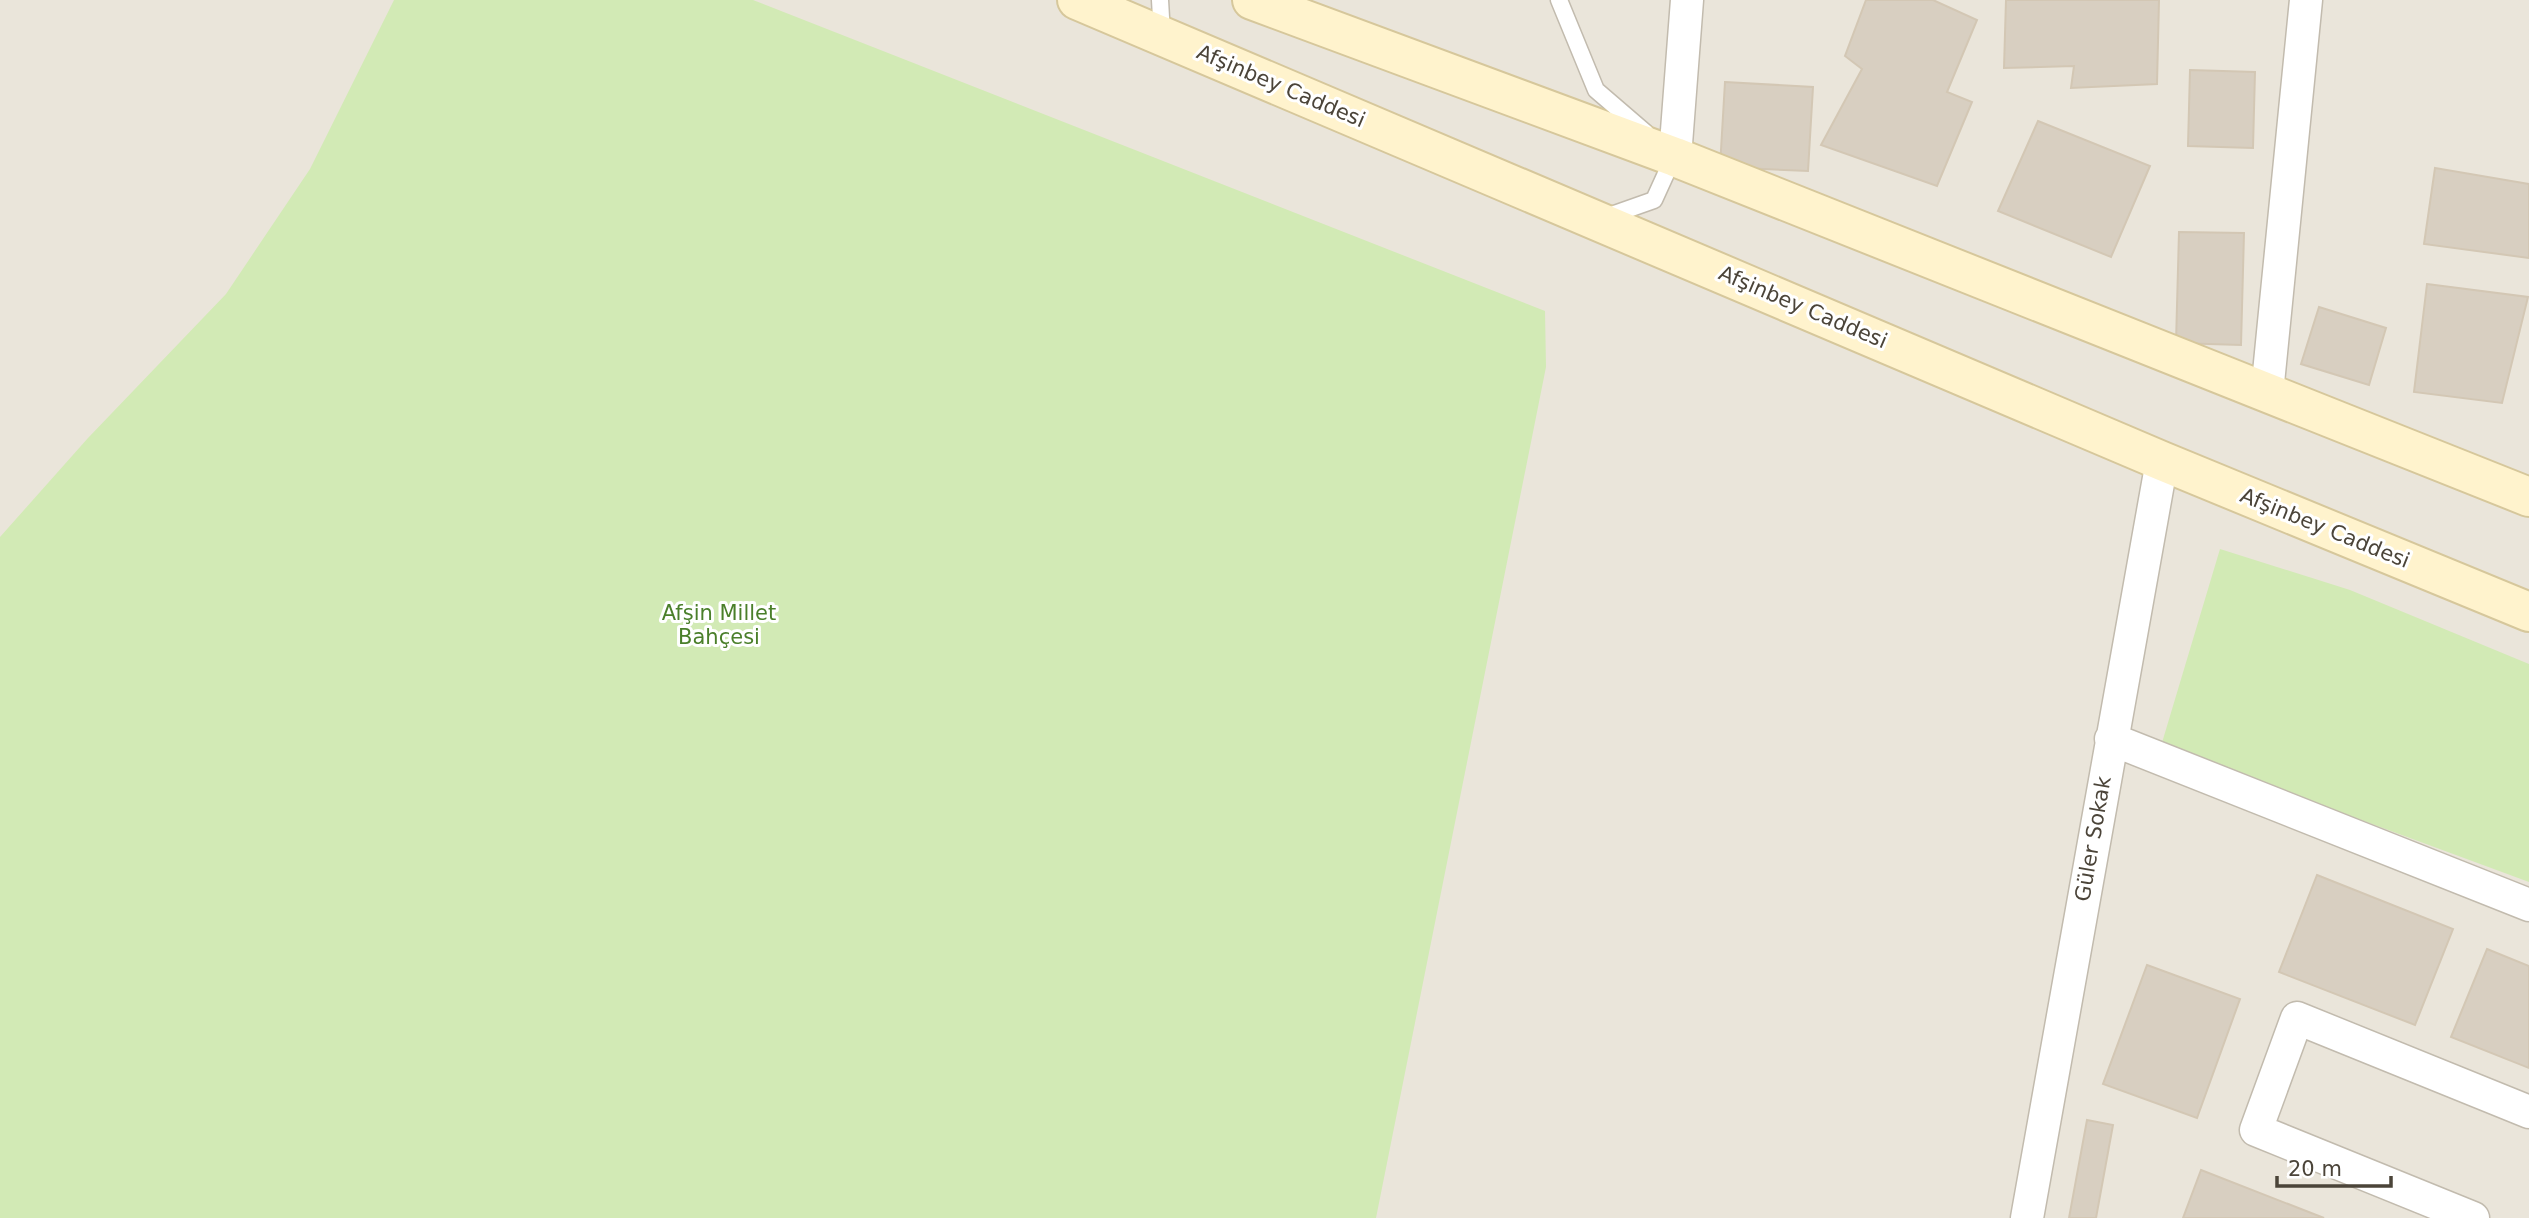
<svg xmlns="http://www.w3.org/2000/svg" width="2529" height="1218" font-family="'DejaVu Sans',sans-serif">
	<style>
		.residential { fill: #eae5da }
		.green { fill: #d2eab5 }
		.building { fill: #d8cfc1; stroke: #d3c7b4; stroke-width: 2 }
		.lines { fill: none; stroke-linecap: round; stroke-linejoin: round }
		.service-casing { stroke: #c2bbae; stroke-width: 19 }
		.minor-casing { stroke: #c2bbae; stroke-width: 35 }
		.secondary-casing { stroke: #d6c79b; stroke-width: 42 }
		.service { stroke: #fff; stroke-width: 16 }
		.minor { stroke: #fff; stroke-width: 32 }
		.secondary { stroke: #fff3cd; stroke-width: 38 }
		.labels { text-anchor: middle; stroke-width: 6; stroke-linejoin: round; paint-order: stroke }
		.street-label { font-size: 21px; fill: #4b4439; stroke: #fff }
		.park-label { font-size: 21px; fill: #4a7f2a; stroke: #fff }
	</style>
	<rect width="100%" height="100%" fill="#f6f3ec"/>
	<path class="residential" d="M0,0H2529V1218H0Z"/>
	<path class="green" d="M394,0H753L1545,311L1546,367L1376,1218H0V537L88,438L226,294L310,169Z
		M2220,549L2350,590L2529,664V882L2161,746Z"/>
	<path class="building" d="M1866,0H1933L1977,20L1947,92L1972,102L1937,186L1821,145L1862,69L1845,56Z
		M2006,0H2159L2157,84L2071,88L2074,66L2004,68Z
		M2190,70L2255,72L2253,148L2188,146Z
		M1725,82L1813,87L1808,171L1720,167Z
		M2038,121L2150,166L2111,257L1998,211Z
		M2435,168L2529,184V258L2424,244Z
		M2179,232L2244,233L2241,345L2176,343Z
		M2427,284L2528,297L2502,403L2414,392Z
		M2319,307L2386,328L2369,385L2301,364Z
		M2317,875L2453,929L2415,1025L2279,972Z
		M2487,949L2529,966V1068L2451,1037Z
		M2147,965L2240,999L2197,1118L2103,1084Z
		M2087,1120L2113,1125L2096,1218H2069Z
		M2201,1170L2324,1218H2183Z"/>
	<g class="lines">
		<defs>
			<path id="service" d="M1160,0L1162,35
				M1559,0L1596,90L1646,133
				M1603,218L1654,200L1674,156"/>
			<path id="minor" d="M1675,157L1687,0
				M2267,393L2306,0
				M2111,739L2529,905
				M2027,1218L2162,461
				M2473,1218L2256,1130L2297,1018L2529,1112"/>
			<path id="secondary" d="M1077,0L2162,461L2529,612
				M1252,0L1675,157L2529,497"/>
		</defs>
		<use href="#service" class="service-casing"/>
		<use href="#minor" class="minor-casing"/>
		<use href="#secondary" class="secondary-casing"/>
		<use href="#service" class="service"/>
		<use href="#minor" class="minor"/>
		<use href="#secondary" class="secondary"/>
	</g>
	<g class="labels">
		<g class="street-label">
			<text transform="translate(1281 86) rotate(23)" y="7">Afşinbey Caddesi</text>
			<text transform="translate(1803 307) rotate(23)" y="7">Afşinbey Caddesi</text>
			<text transform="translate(2325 528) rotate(22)" y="7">Afşinbey Caddesi</text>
			<text transform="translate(2093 839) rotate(-80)" y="7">Güler Sokak</text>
		</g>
		<g class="park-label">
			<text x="719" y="620">Afşin Millet<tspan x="719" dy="24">Bahçesi</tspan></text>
		</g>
	</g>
	<path d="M2277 1176v10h114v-10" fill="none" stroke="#4b4439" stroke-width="3.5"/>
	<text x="2288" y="1176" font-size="21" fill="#4b4439" stroke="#ffffff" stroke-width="5" paint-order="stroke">20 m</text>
</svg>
